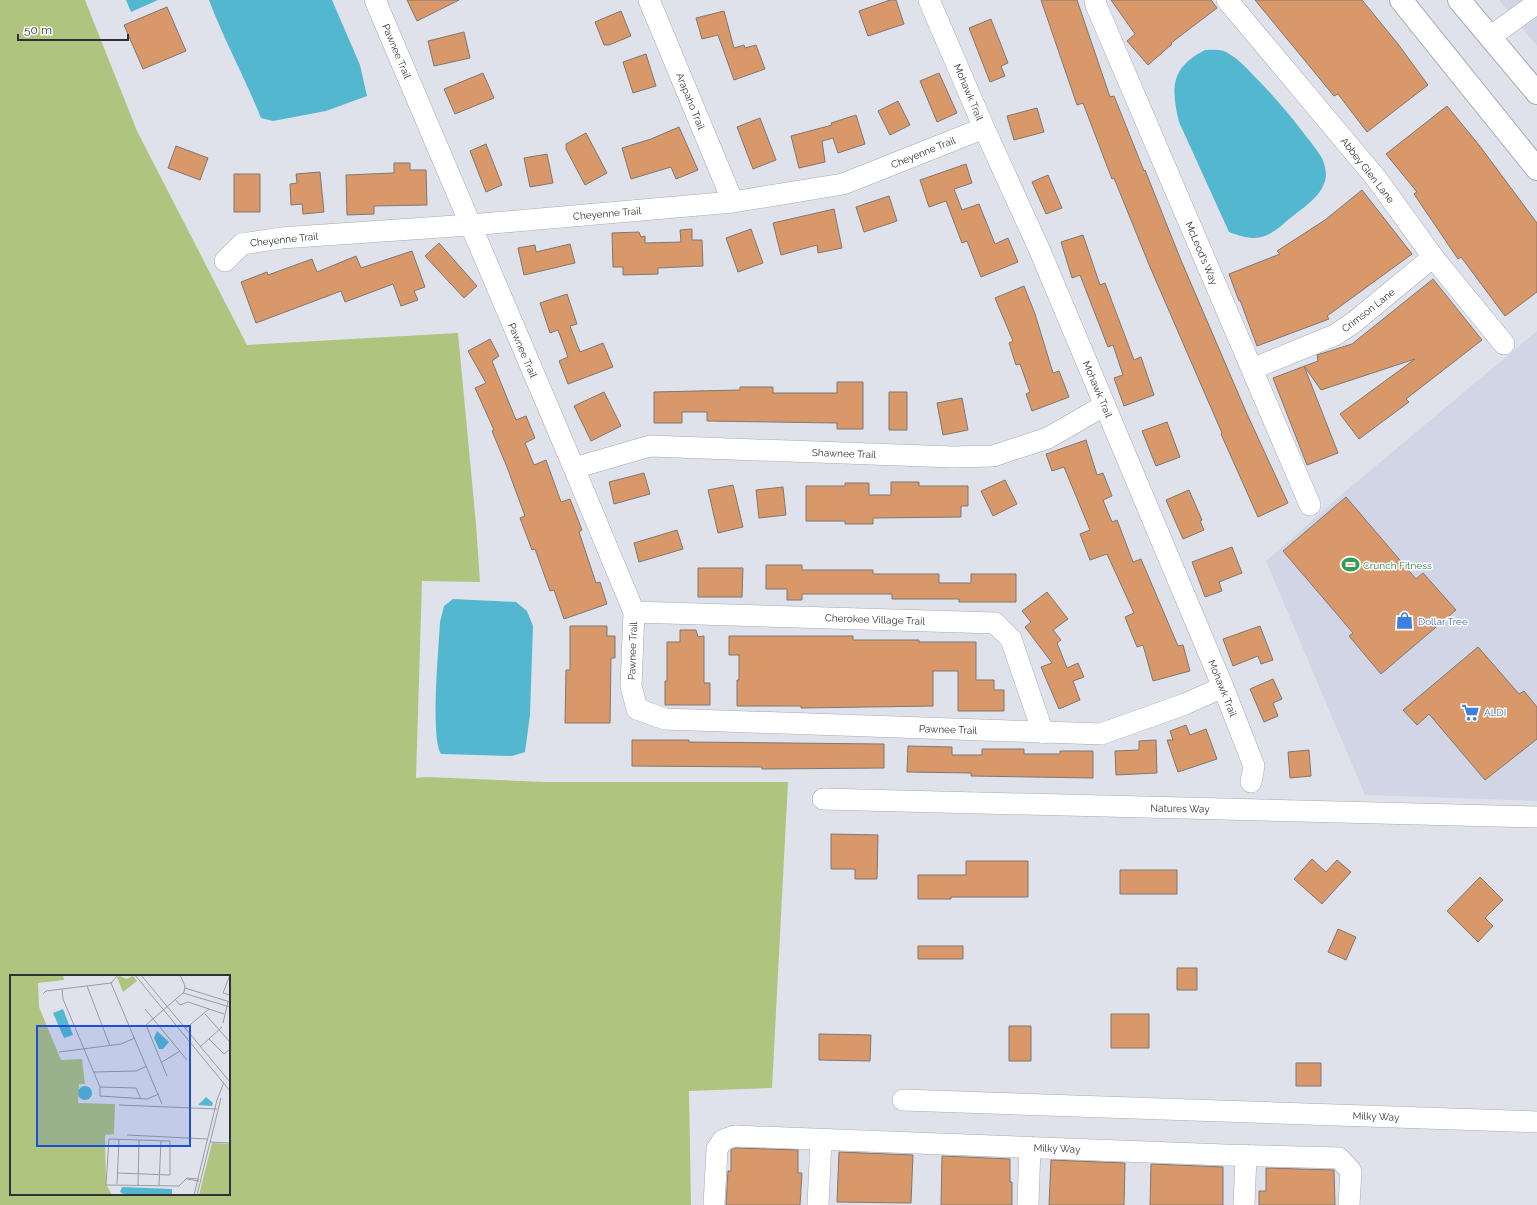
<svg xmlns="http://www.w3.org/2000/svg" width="1537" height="1205" font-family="Raleway,sans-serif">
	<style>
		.built { fill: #d2d5e5 }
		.green { fill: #afc47e; fill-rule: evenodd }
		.water { fill: #54b7d0 }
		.building { fill: #d8986a; stroke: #7f7771 }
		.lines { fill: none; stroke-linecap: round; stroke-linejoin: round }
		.minor-casing { stroke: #a7a8b1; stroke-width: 22 }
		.major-casing { stroke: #a7a8b1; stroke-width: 24 }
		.minor { stroke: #fff; stroke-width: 21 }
		.major { stroke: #fff; stroke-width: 22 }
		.labels { text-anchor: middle; stroke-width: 3; stroke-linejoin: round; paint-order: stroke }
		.street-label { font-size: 10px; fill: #303135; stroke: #fff }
		.leisure-label { font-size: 10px; fill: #27864d; stroke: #fff; text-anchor: start }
		.shop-label { font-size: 10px; fill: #366cbe; stroke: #fff; text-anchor: start }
		.inset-road { fill: none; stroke: #9a9ba2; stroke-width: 1 }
		.view { fill: #1d4ed8; fill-opacity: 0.15; stroke: #1d4ed8; stroke-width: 2 }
		.inset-edge { fill: none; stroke: #303135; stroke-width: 2 }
	</style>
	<rect width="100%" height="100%" fill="#e0e2eb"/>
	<path class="built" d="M1499,0H1537V46Z
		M1537,331V801L1365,795L1266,561L1342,494Z"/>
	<path class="green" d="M0,0H85L137,131L247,345L458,333L476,524L480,582L422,581L416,778L426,777L544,782H788L772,1088L689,1091L691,1205H0ZM11,976H229V1194H11Z"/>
	<path class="water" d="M126,0H158L131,12Z
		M209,0H332L360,65L367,96L326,111L273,121L261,118C245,78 224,40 209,0Z
		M1205,50C1212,50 1220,49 1226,52C1237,58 1246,67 1254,76C1271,93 1287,111 1302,131C1308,139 1315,147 1320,155C1324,161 1326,169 1326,176C1324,195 1303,208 1289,219C1267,239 1258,243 1229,232L1179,122C1171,88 1170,68 1205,50Z
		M453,599L516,602L527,611L533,626L530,715L525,752L512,756L441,754C430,738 439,645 440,622L444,606Z"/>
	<path class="building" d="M407,0H459L417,21Z
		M890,0H896L904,24L868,36L859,11Z
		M1041,0H1077L1110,97L1114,96L1144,171L1145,170L1180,258L1247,414L1288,503L1258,517L1221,434L1222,433L1150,267L1114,178L1112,179L1083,103L1077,105Z
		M1111,0H1211L1217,8L1171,43L1172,44L1148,65L1127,41L1135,34Z
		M1255,0H1362L1398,44L1428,85L1367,132L1338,94L1334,96Z
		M167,7L186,51L143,69L124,25Z
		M621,11L631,36L609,45H604L595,22Z
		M724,11L734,48L744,45L745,48L756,45L765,69L734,80L718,35L702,39L696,18Z
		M991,19L1008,63L1001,66L1005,76L990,82L969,28Z
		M464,32L470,58L434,66L428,41Z
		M646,54L656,86L633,93L623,62Z
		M483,73L494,98L455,114L444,89Z
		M939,73L957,113L937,122L920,81Z
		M898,101L910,125L890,135L878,111Z
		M1447,106L1479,145L1537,223V292L1505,316L1461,257L1458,259L1414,194L1417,192L1386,154Z
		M1037,108L1044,132L1014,140L1007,116Z
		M856,115L865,144L838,153L833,138L822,141L825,162L799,168L791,136L832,125L831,123Z
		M760,118L776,160L753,169L737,127Z
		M679,127L698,170L676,179L671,167L631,179L622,148L651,139Z
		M586,133L607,173L585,185L566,149V144Z
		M486,144L502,185L486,192L470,151Z
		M176,146L208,158L200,180L168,168Z
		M547,154L553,183L530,187L524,158Z
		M394,163H410V170H426L427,205L374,206V214L347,215L346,175L394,173Z
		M966,164L972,183L954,189L962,210L979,204L995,244L1008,238L1018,262L981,277L967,241L962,243L946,201L929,207L920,180Z
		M320,172L324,212L303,214L302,204L291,205L290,184L297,183L296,174Z
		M234,174H260V212H234Z
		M1048,175L1062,208L1046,214L1032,182Z
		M1362,190L1412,254L1327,316L1329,319L1257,346L1240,300L1239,301L1229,274L1280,254L1277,251L1325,220Z
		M889,196L897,221L864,232L856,207Z
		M834,209L842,248L818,253L817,245L781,255L773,223Z
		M692,229V240H702L703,266L658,268V274L623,275V267H613L612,233L639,232L641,237L645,236V243L681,242L680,230Z
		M751,229L763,263L738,272L726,238Z
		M1083,235L1100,285L1105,283L1134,360L1141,357L1154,395L1124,406L1114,378L1123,375L1113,345L1108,347L1080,275L1072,278L1061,242Z
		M439,243L477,286L464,298L425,256Z
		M570,244L575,263L524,275L518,248L535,245L536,252Z
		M412,251L425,287L414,291L418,300L401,306L393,284L345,302L341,291L256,323L241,282L267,272L268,275L312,259L317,272L356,256L361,268Z
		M1433,279L1482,340L1406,399L1409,402L1359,439L1340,414L1415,359L1321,390L1304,366L1338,453L1307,465L1273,378L1318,361L1317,355L1352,344Z
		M1024,286L1035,314L1053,373L1059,371L1069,397L1032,411L1026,394L1030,392L1020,364L1016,365L1009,343L1013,341L995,298Z
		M567,294L577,324L570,326L580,352L603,343L613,367L568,384L559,361L568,357L558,330L550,333L540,303Z
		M490,339L499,356L492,361L516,420L526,416L535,438L525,443L534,465L546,460L561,502L570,499L582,530L579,532L596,583L600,582L607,604L564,619L554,590L550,591L535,549L532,550L520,518L525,516L507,467L492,431L494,430L475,388L486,383L468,351Z
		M837,382H863V429H837V423L707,421V412H682V423H654V392L740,390V387H773V393H837Z
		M604,392L621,426L591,441L574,406Z
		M889,392H907V430H889Z
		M962,398L968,430L943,435L937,403Z
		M1167,422L1180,457L1156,466L1142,431Z
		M1086,440L1097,475L1103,473L1112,496L1103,500L1112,522L1117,520L1133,562L1141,559L1178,646L1183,645L1190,671L1153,681L1143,645L1137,647L1125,617L1134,613L1107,554L1090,560L1080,534L1090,530L1064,467L1052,471L1046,454Z
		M644,473L650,494L614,504L609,482Z
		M1005,480L1017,504L993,516L981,491Z
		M891,482H919V486H968V506H961V517L873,518V524H845V521H806V486H845V483H869V495H891Z
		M733,485L743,527L718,533L708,490Z
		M783,487L786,515L759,518L756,490Z
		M1189,490L1202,520L1200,521L1204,530L1183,539L1166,500Z
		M1346,497L1416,579L1423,573L1456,610L1381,674L1349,636L1353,633L1283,551Z
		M677,530L683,549L639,562L634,543Z
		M1232,547L1242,573L1219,582L1222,591L1205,597L1192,562Z
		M766,565H802V570H873V574H939V583H971V574H1016V602H959V599H892V594H802V600H787V589H766Z
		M698,568H743L742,597H698Z
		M1047,592L1068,619L1053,630L1061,640L1057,643L1067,668L1078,663L1084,677L1073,681L1080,700L1059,709L1041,667L1052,663L1025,627L1031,622L1022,611Z
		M570,626H607V636H615V658H611L610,723H565L566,670H570Z
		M1260,626L1273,660L1261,664L1258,656L1233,666L1223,639Z
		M680,630H696L698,637L704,636V683H710V705H665V681H667V642H680Z
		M729,636H853V640H919V642H976V680H994V690H1004V711H958V671H933V706L801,708V706H737V680H739V655H729Z
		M1478,647L1519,694L1524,691L1537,707V739L1485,780L1429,714L1417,725L1403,710Z
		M1273,679L1282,699L1273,703L1278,716L1264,722L1250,689Z
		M1186,725L1190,735L1206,729L1217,759L1178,772L1167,740H1173L1170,731Z
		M632,740H689V742L884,744V768L762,769V767L632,766Z
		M1156,740L1157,773L1116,775L1115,751L1139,750V741Z
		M908,746L952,747V755H982V749H1024V754H1060V751H1093V778L971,776V773L907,772Z
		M1309,750L1311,776L1290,778L1288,752Z
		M831,834L878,835L877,879H855V869H831Z
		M1312,859L1326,872L1337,860L1351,872L1322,904L1294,879Z
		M966,861H1028V897H951V899H918V875H966Z
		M1120,870H1177V894H1120Z
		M1480,877L1503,900L1485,918L1493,926L1478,942L1447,911Z
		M1338,929L1356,937L1346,960L1328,952Z
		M918,946H963V959H918Z
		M1177,968H1197V990H1177Z
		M1111,1014H1149V1048H1111Z
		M1009,1026H1031V1061H1009Z
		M819,1034L871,1035L870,1061L819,1060Z
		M1296,1063H1321V1086H1296Z
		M736,1148L798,1150V1173H802L800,1205H726L728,1171H731V1150Z
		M839,1152L913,1155L911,1203L837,1202Z
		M942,1156L1010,1159V1182H1012V1205H941Z
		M1051,1160L1125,1163L1124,1205H1049Z
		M1151,1164L1223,1167V1205H1150Z
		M1266,1168L1334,1170L1335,1205H1259V1191H1266Z"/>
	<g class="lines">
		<defs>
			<path id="minor" d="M375,0L574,468L634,612L631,686L637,709L665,719L1101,734L1185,704L1223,687
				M649,0L733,202
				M929,0L984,128L1040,251L1223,687L1254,766L1251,782
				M1095,0L1096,5L1310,505
				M1227,0L1376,178L1433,257L1504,344
				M1490,37L1537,3
				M225,261L242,244L281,238L470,225L733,202L843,184L984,128
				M1252,369L1335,335L1353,323L1433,257
				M574,468L650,446L953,457L993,456L1048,438L1105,405
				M634,612L995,623L1011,639L1043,733
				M823,799L1537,817
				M903,1100L1537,1122
				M714,1205L717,1149L723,1140L734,1136L1225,1155L1339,1158L1351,1171L1349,1205
				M818,1205L821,1140
				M1028,1205L1030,1147
				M1244,1205L1246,1155"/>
			<path id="major" d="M1401,0L1537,169
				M1459,0L1537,93"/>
		</defs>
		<use href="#minor" class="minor-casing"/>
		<use href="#major" class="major-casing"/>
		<use href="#minor" class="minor"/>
		<use href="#major" class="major"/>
	</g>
	<defs>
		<symbol id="stadium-bare" viewBox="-9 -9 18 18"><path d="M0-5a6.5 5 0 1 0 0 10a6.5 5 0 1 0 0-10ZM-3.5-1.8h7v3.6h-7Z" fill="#2e9e5b" stroke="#fff" stroke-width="2.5" paint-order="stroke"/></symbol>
		<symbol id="shop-bare" viewBox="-9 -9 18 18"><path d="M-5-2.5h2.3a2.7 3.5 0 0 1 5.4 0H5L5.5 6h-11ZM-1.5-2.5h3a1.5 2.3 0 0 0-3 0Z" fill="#3f7fe0" stroke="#fff" stroke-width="2.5" paint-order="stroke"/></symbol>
		<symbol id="supermarket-bare" viewBox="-9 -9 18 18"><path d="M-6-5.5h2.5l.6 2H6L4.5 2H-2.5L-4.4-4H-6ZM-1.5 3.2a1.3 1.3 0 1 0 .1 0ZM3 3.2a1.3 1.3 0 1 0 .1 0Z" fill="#3f7fe0" stroke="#fff" stroke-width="2.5" paint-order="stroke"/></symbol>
	</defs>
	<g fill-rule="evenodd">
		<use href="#stadium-bare" x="1338" y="552" width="25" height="25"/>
		<use href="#shop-bare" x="1392" y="608" width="25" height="25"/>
		<use href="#supermarket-bare" x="1458" y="700" width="25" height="25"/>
	</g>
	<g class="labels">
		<g class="street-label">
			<text transform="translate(397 51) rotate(67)" y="4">Pawnee Trail</text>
			<text transform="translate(969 92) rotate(67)" y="4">Mohawk Trail</text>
			<text transform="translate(691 101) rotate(68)" y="4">Arapaho Trail</text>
			<text transform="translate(923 152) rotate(-22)" y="4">Cheyenne Trail</text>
			<text transform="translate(1368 170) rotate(52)" y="4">Abbey Glen Lane</text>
			<text transform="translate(607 213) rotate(-5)" y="4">Cheyenne Trail</text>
			<text transform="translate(284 239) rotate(-6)" y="4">Cheyenne Trail</text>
			<text transform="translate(1202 253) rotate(67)" y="4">McLeod's Way</text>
			<text transform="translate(1368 310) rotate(-38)" y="4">Crimson Lane</text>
			<text transform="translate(523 350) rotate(67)" y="4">Pawnee Trail</text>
			<text transform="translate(1098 389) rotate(67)" y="4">Mohawk Trail</text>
			<text transform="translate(844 453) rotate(2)" y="4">Shawnee Trail</text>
			<text transform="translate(875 619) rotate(2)" y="4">Cherokee Village Trail</text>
			<text transform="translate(632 651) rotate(-88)" y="4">Pawnee Trail</text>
			<text transform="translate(1223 688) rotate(68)" y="4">Mohawk Trail</text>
			<text transform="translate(948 729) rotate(2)" y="4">Pawnee Trail</text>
			<text transform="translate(1180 808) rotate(1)" y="4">Natures Way</text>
			<text transform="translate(1376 1116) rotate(2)" y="4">Milky Way</text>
			<text transform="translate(1057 1148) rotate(2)" y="4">Milky Way</text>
		</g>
		<g class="leisure-label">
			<text x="1363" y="569">Crunch Fitness</text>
		</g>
		<g class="shop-label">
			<text x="1418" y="625">Dollar Tree</text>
			<text x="1484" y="716">ALDI</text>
		</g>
	</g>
	<g transform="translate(10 975)">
		<rect width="220" height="220" fill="#e0e2eb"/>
		<path d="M0,0H53L54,5L28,8L29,32L51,85L72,84L75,109H69L68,128L105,129L104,159L95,160L96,209L102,220H0ZM110,1L116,4L123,1L127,6L113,17L107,2ZM202,168L220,169V220H189Z" fill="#afc47e"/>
		<path d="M53,34L63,60L54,63L43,38ZM147,56L159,67L153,74H149L144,63ZM68 118a7 7 0 1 1 14 0a7 7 0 1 1-14 0ZM196,122L203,128L202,131L188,130ZM112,212L162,214V219L115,220L110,217Z" fill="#54b7d0"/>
		<path class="inset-road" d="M125,0L220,116M131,0L220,107M220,0L213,18L220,20M101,8L152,129M77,11L100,71M175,13L220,27M52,14L53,24L90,112V121L137,124L149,119M173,18L220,32M33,19L36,16L101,8L108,0M165,24L170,30L178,27L214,39M135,34L177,85M195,39L220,67M213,48L218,27M175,54L199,34M199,64L214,79L220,74M190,72L212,52M49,77L111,69L125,63M152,87L170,76M84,97L126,96L137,91M157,101L136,50L174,17L175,11L170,0M90,112L126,113L131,124M109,130L207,134M117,160L197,164M200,167L220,168M107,198L160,200V166L99,164L96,210L169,211L177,203L189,204M177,204L189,206M107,209L109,164M128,210L129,165M149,210L151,166M184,220L207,125L214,107M187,220L211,123"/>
		<path class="view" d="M27,51H180V171H27Z"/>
		<rect width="220" height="220" class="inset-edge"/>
	</g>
	<path d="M18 34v6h110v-6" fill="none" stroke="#303135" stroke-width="2"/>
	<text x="24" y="34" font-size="12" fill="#303135" stroke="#ffffff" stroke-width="3" paint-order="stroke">50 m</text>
</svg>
